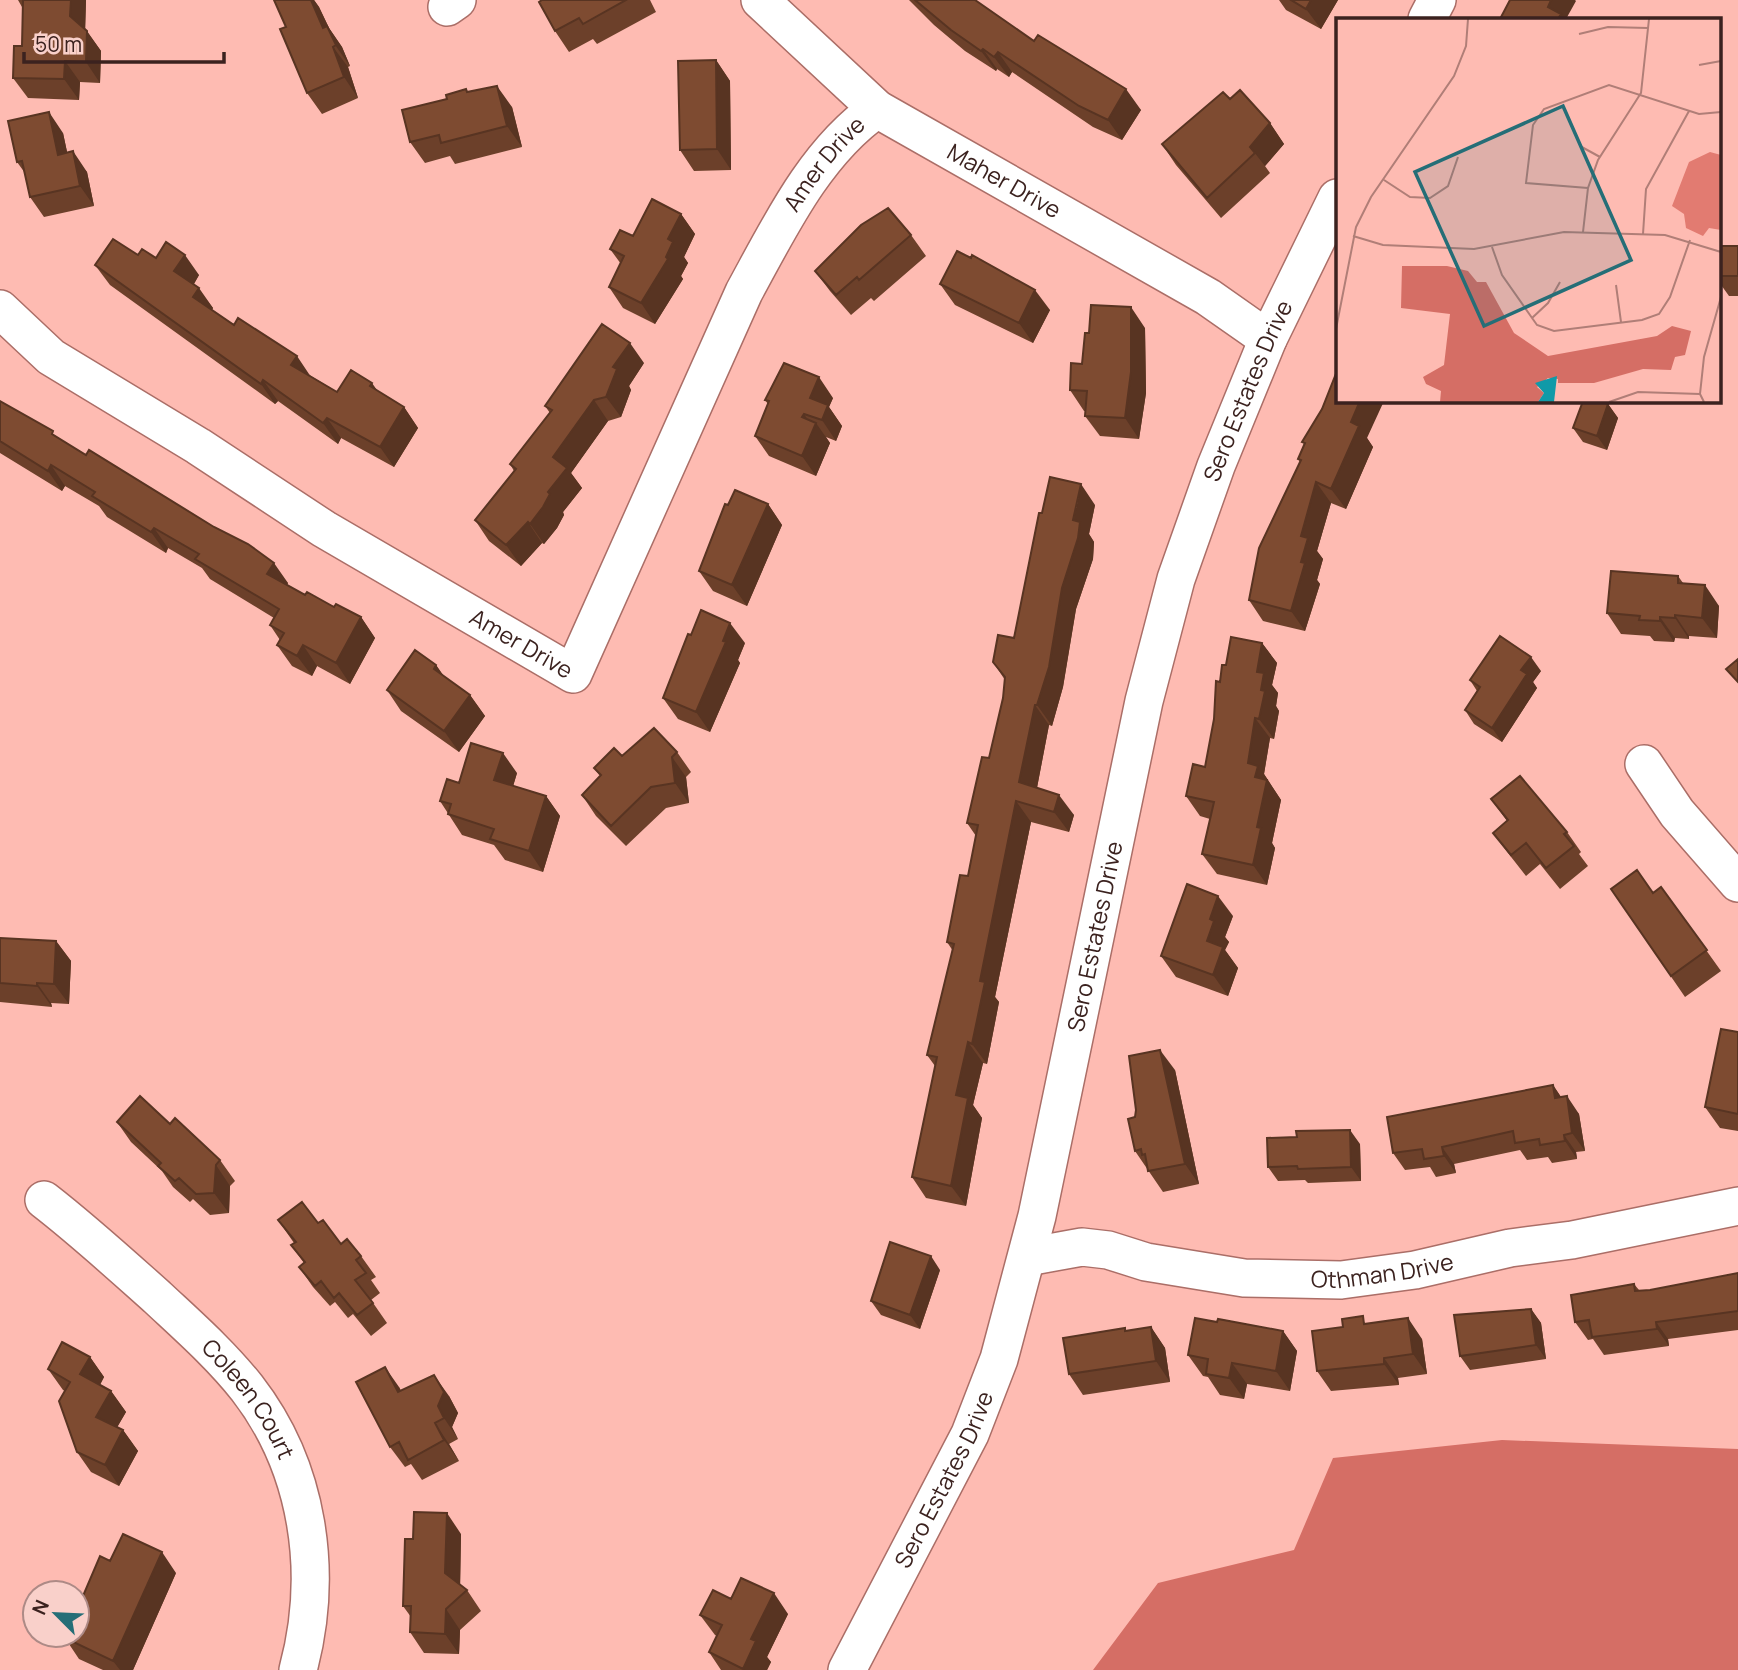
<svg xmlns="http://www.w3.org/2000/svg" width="1738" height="1670" font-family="Manrope,sans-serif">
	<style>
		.forest { fill: #d56e65 }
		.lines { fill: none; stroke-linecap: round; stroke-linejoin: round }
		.minor-casing { stroke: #ab6e67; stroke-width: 40 }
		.minor { stroke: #fff; stroke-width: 37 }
		.wall { fill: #6c402a }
		.shaded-wall { fill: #583422 }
		.building { fill: #7e4b31; stroke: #583422; stroke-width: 2 }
		.labels { text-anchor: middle; stroke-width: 7; stroke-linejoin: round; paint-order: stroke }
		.street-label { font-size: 23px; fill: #3b221f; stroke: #f9d0ca }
		.inset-road { fill: none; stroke: #b07e77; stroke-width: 2 }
		.view { fill: #256e77; fill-opacity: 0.15; stroke: #256e77; stroke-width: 3.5 }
		.inset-edge { fill: none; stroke: #3b221f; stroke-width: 3.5 }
	</style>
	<rect width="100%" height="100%" fill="#febbb2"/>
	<path class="forest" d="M1502,1440L1738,1449V1670H1093L1158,1583L1294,1550L1333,1458Z"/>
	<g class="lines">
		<defs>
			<g id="minor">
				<path id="s1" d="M760,0L877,109L1208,297L1268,339"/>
				<path d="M447,7L457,0"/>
				<path d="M1427,19L1437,0"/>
				<path id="s2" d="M0,309L51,357L198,446L324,529L573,674L744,292C779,228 815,152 877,109"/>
				<path d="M1644,764L1677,813L1738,883"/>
				<path id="s3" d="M44,1200C84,1231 120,1264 157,1297C188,1326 220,1354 247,1388C309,1468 324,1573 298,1670"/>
				<path id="s4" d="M1027,1257L1082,1247L1108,1250L1146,1262L1244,1278L1341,1280L1415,1270L1510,1248L1572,1240L1738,1206"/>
				<path id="s5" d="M847,1670L970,1434L999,1359L1037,1216L1144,701L1176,579L1216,466L1268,339L1337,198"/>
			</g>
		</defs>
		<use href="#minor" class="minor-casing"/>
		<use href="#minor" class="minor"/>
	</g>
	<path class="wall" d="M18,0H86L85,29L101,51L100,83L80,82L79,100L28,98L13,78L22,46V7Z
		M274,0H314L319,7L329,28L342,47L350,66L348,67L358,98L322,114L307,93L286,27Z
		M542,0H650L656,12L597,44L593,39L569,52L555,31Z
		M909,0H975L1034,41L1141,110L1122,140L1093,127L1012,72L1009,77L997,69L996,71L965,51L934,25Z
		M1279,0H1338L1321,29L1286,10Z
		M716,60L730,81L731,170L694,171L680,150Z
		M467,92L512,107L522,147L455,164L450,156L425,163L410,142L447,99Z
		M1230,99L1270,123L1284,144L1265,166L1270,173L1221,218L1176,165L1162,144Z
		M63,133L67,152L87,172L94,206L44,217L30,197L25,173L17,162Z
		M681,214L695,234L684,257L688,263L681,276L683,279L655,324L623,308L609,287L621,264L610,249L633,236Z
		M911,235L926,256L874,301L871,298L851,315L830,291L815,271Z
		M1719,246H1738V296H1729L1719,282Z
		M156,258L199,275L194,284L213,308L212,310L311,376L337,392H378L404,407L418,428L394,467L341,438L338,444L278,401L275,404L110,285L95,265Z
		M940,284L1050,310L1033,343L955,305Z
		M1145,328L1146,393L1139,439L1100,436L1085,416L1086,411H1084L1070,390L1082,364L1089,333Z
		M644,363L629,386L631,390L621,417L608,421L571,473L582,488L563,512L564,515L557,528L544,544L542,543L521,566L489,541L475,520L514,471L510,464L550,413L545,406Z
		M833,398L829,407L842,426L836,441L826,437L830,443L816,476L769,456L755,436L768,404L765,400Z
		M0,401L288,583L287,585L305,595L361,617L375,638L350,684L317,666L312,676L292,666L277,645L280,640L270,625L274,618L210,579L202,568L168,548L166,553L107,517L99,506L65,486L62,491L0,453Z
		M1608,404L1618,418L1607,450L1583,442L1573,428Z
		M1322,409L1367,438L1373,447L1346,509L1331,503L1317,551L1323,559L1317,580L1320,584L1305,631L1263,621L1249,600L1300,462L1298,459L1304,444L1302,442Z
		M768,504L782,525L747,606L713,591L699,571L728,505Z
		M1095,505L1089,534L1094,542L1093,559L1076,609L1063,687L1052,726L1049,725L1037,788L1074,815L1069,832L1031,822L995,997L999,1002L987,1064L983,1063L973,1105L982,1118L966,1206L926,1198L912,1177L935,1066L927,1055L953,951L947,942L968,876L976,836L967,823L989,758L1003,698L1005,680L993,662L1014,638L1042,513Z
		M1678,576L1683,583L1719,606L1717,638L1689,636V639L1675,638L1674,642L1654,641L1650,636L1621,634L1607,613Z
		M745,643L738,660L740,663L710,732L678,719L663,698Z
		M1262,643L1277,663L1272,685L1278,693L1276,706L1279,711L1274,739L1270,738L1264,774L1281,800L1272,843L1275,848L1267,885L1217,874L1202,854L1210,819L1200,816L1186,796L1205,767L1214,719L1220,682L1226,665Z
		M436,665L444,677L470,695L485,716L459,752L401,711L387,690Z
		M1541,671L1533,682L1537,688L1502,742L1474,724L1465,710L1477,691L1470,680Z
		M677,752L691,772L686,777L689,803L666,808L626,846L596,816L582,795L600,776L594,768L622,756Z
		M517,773L513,786L546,796L560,816L543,872L505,860L494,845L462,835L440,801L459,783Z
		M1491,799L1567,832L1581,852L1579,854L1588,866L1560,889L1540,864L1526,876L1508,853L1493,833L1507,821Z
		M1661,887L1721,971L1685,997L1611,889L1653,893Z
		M1233,916L1225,937L1229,942L1225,950L1238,968L1228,996L1176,977L1161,956Z
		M0,938L56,941L71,961L69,1004L51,1003L52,1007L0,1002Z
		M1738,1032V1131L1720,1128L1705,1107Z
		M1175,1070L1199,1184L1163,1192L1135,1151V1117Z
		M1553,1085L1561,1097L1579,1114L1585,1151L1576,1152L1577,1159L1552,1163L1548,1157L1527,1160L1520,1150L1454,1164L1456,1173L1436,1177L1430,1167L1405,1170L1393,1153Z
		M117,1122L170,1124L220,1160L235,1181L230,1186L229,1213L210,1215L193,1199L190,1202L173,1187L162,1171L131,1142Z
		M1360,1144L1361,1181L1308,1183L1305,1180L1278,1181L1268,1167Z
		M278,1220L318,1223L341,1244L361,1256L376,1277L371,1280L380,1293L371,1300L387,1323L371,1336L353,1314L348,1318L335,1302L330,1306L313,1287L299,1267L304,1263L291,1245L294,1243Z
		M940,1270L920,1329L881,1315L871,1301Z
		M1738,1273V1330L1668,1339L1669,1346L1604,1355L1593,1339L1588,1340L1575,1322L1634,1284L1639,1290H1650Z
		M1531,1309L1541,1323L1546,1359L1470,1370L1460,1356Z
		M1217,1322L1283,1331L1297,1351L1290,1391L1247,1384L1244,1399L1220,1395L1208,1377L1203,1376L1188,1355Z
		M1368,1323L1422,1339L1427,1374L1398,1378L1399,1385L1331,1391L1317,1371Z
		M1151,1327L1165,1348L1170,1382L1083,1395L1069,1374L1127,1331Z
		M90,1357L104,1377L100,1385L111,1391L126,1412L117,1427L123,1430L138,1451L119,1486L91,1472L77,1452L65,1391L63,1390L48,1369Z
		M399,1387L401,1391L449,1396L458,1413L452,1427L458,1439L449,1444L459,1461L422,1480L411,1464L405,1467L390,1447Z
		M461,1534L460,1585L467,1590L481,1611L460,1630L459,1654L424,1653L410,1632L411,1617L403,1606L413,1539Z
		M176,1573L133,1670H103L79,1659L65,1638Z
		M731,1599L788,1614L767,1657L771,1662L767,1670H721L709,1652L717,1636L715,1635L700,1615Z"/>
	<path class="shaded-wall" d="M71,0H86L85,37L70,16Z
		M311,0H314L319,7L329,28L342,47L350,66L323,28Z
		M1311,0H1338L1321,29L1306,9Z
		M1551,0H1575L1576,1L1566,19H1556L1548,7Z
		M87,31L101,51L100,83L86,62Z
		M333,47L348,67L358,98L344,77Z
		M983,49L997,69L996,71L981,51Z
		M998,52L1012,72L1009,77L994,57Z
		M716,60L730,81L731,170L717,149Z
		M65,61L80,82L79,100L64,79Z
		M497,86L512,107L522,147L507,126Z
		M1126,89L1141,110L1122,140L1108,120Z
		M49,112L63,133L72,175L58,155Z
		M1270,123L1284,144L1265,166L1250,147Z
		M73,151L87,172L94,206L80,186Z
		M681,214L695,234L684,257L688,263L681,276L683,279L655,324L641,303L666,257L668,239Z
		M185,255L199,275L189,292L174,271Z
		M199,288L213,308L207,317L193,297Z
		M1035,290L1050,310L1033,343L1019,323Z
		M1131,307L1145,328L1146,393L1139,439L1125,418Z
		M630,343L644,363L629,386L631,390L621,417L606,397L613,367Z
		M297,356L311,377L291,365Z
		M819,377L833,398L829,407L842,426L836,441L822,420L810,398Z
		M263,380L278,401L275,404L261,384Z
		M372,383L386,403L370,386Z
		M594,400L608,421L571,473L582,488L563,512L564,515L557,528L544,544L530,524L548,492L553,457Z
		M1360,401H1384L1367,438L1373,447L1346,509L1331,489L1351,422Z
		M1608,404L1618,418L1607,450L1597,436Z
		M404,407L418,428L394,467L380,447Z
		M804,414L813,428L816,423L830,443L816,476L802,456V417Z
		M327,418L341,438L338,444L323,423Z
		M51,465L65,486L62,491L48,471Z
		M1316,482L1331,503L1317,551L1323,559L1317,580L1320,584L1305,631L1291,611L1301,562V536Z
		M1081,484L1095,505L1089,534L1094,542L1093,559L1076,609L1063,687L1052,726L1037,705Z
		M768,504L782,525L747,606L732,585Z
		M528,522L542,543L521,566L506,545Z
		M154,528L168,548L166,553L151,532Z
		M274,563L288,583L282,594L267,574Z
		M1705,585L1719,606L1717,638L1702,618Z
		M1675,615L1689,636V639L1675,618Z
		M361,617L375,638L350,684L336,663Z
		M1660,617L1675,638L1674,642L1660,621Z
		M730,623L745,643L738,660L740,663L710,732L696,712Z
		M1262,643L1277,663L1272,685L1278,693L1276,706L1279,711L1274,739L1259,719L1261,690L1257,672Z
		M303,645L317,666L312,676L297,656Z
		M1531,657L1541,671L1533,682L1537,688L1502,742L1492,728L1521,670Z
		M436,665L451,686L434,669Z
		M470,695L485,716L459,752L444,731Z
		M1035,705L1049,725L1034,803L1019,782Z
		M1255,718L1270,738L1264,774L1281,800L1272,843L1275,848L1267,885L1253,865L1257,827L1255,777L1248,763Z
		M503,753L517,773L509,800L494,780Z
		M672,757L686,777L689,803L675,783Z
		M1059,795L1074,815L1069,832L1054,812Z
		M546,796L560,816L543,872L529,851Z
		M1016,801L1031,822L995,997L999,1002L987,1064L972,1044L980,981Z
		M1218,896L1233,916L1225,937L1229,942L1225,950L1238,968L1228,996L1213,975L1207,941L1210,919Z
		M56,941L71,961L69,1004L54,984Z
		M37,983L51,1003L52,1007L37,986Z
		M968,1042L983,1063L973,1105L982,1118L966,1206L951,1186L956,1095Z
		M1160,1050L1175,1070L1199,1184L1185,1164Z
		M1553,1085L1565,1103L1555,1098Z
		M1567,1096L1579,1114L1585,1151L1572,1133Z
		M1350,1130L1360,1144L1361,1181L1351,1167Z
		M1564,1135L1576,1152L1577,1159L1565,1141Z
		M1442,1147L1454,1164L1456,1173L1444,1156Z
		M216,1165L230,1186L229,1213L214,1193Z
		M931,1256L940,1270L920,1329L910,1315Z
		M1531,1309L1541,1323L1546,1359L1536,1345Z
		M1408,1318L1422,1339L1427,1374L1413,1354Z
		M1656,1322L1668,1339L1669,1346L1657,1329Z
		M1151,1327L1165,1348L1170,1382L1156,1361Z
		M1283,1331L1297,1351L1290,1391L1276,1371Z
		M90,1357L104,1377L95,1394L80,1374Z
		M1384,1358L1398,1378L1399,1385L1384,1364Z
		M1232,1363L1247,1384L1244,1399L1229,1378Z
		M385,1367L399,1387L412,1413L398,1392Z
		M434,1375L449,1396L458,1413L452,1427L458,1439L444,1418L438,1406Z
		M111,1391L126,1412L111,1438L96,1417Z
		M435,1423L449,1444L459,1461L444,1440Z
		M123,1430L138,1451L119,1486L105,1465Z
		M447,1513L461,1534L460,1594L445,1573Z
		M162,1552L176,1573L133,1670H120L113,1661Z
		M774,1593L788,1614L767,1657L771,1662L767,1670H744L743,1669L751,1639Z
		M446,1609L460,1630L459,1654L445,1634Z"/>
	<path class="building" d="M23,0H71L70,16L87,31L86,62L65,61L64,79L13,78L14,46H22Z
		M274,0H311L323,28L327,26L336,45L333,47L344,77L307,93L280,29L286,27Z
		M542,0H626L583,24L579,18L555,31L539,2Z
		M915,0H975L1034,41L1038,35L1126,89L1108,120L1079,106L998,52L994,57L983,49L981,51L951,30Z
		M1291,0H1311L1306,9Z
		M1510,0H1551L1548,7L1561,14L1558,19H1500Z
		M716,60L717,149L680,150L678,61Z
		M497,86L507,126L441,143L439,135L410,142L402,110L447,99L446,95L466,89L467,92Z
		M1240,90L1270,123L1250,147L1255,153L1207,198L1162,144L1223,92L1230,99Z
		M49,112L58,155L73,151L80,186L30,197L22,161L17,162L8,121Z
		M652,199L681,214L668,239L673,242L666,257L668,259L641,303L609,287L624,256L610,249L620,230L633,236Z
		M888,208L911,235L859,280L857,277L836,295L815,271L861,225Z
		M113,239L138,255L142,249L156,258L166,242L185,255L174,271L199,288L193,297L234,325L238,318L297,356L291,365L337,392L351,370L372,383L370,386L404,407L380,447L327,418L323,423L263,380L261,384L95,265Z
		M1719,246H1738V276H1719Z
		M957,251L971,258L972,255L1035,290L1019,323L940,284Z
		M1091,305L1131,307V372L1125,418L1085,416L1087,391L1070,390L1071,363L1082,364L1085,333H1089Z
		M602,324L630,343L613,367L617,369L606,397L594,400L553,457L567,468L548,492L550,494L543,507L530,524L528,522L506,545L475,520L516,469L510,464L552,410L545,406Z
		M784,363L819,377L810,398L828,405L822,420L804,414L802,417L816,423L802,456L755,436L769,401L765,400Z
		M1337,371V401H1360L1351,422L1359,426L1331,489L1316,482L1301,536L1308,538L1301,562L1305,563L1291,611L1249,600L1259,548L1301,460L1298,459L1305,443L1302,442L1322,409Z
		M0,401L53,431L52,434L86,455L89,450L214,527L248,544L274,563L267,574L305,595L307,592L334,607L336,604L361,617L336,663L303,645L297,656L277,645L284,633L270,625L279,609L195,559L199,554L154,528L151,532L92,496L95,492L51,465L48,471L0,441Z
		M1583,401H1599L1608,404L1597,436L1573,428Z
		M1050,477L1081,484L1073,520L1080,522L1078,538L1062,588L1049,667L1037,705H1035L1019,782L1059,795L1054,812L1016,801L980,981L985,982L972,1044L968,1042L956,1095L968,1098L951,1186L912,1177L937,1057L927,1055L954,944L947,942L960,875L968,876L978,825L967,823L982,757L989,758L1003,698L1005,677L993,662L998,635L1014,638L1039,513H1042Z
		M735,490L768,504L732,585L699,571L725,504L728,505Z
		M1611,571L1678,576V583L1705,585L1702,618L1675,615V618L1660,617V621L1639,620L1640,616L1607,613Z
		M701,610L730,623L723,641L726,642L696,712L663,698L688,634L691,635Z
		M1500,636L1531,657L1521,670L1527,674L1492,728L1465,710L1480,687L1470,680Z
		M1231,637L1262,643L1257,672L1264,673L1261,690L1265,691L1259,719L1255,718L1248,763L1258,766L1255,777L1267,780L1257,827L1261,828L1253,865L1202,854L1214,802L1186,796L1193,764L1205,767L1214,719L1216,681L1220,682L1222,665H1226Z
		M415,650L436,665L434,669L470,695L444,731L387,690Z
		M1738,659V682L1726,669Z
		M654,728L677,752L672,757L675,783L651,787L611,826L582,795L601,775L594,768L614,748L622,756Z
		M471,743L503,753L494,780L546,796L529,851L490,839L494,829L448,814L451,804L440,801L447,779L459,783Z
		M1520,776L1567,832L1564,834L1574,846L1546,868L1526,843L1511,855L1493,833L1508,820L1491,799Z
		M1637,870L1653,893L1661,887L1707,950L1671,976L1611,889Z
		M1187,884L1218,896L1210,919L1214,921L1207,941L1223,947L1213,975L1161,956Z
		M0,938L56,941L54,984L37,983V986L0,983Z
		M1721,1029L1738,1032V1114L1705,1107Z
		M1160,1050L1185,1164L1148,1171L1145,1154L1142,1155L1141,1149L1135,1151L1128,1119L1135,1117L1136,1110L1129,1056Z
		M1553,1085L1555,1098L1567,1096L1572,1133L1564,1135L1565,1141L1540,1145L1539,1139L1515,1143L1513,1131L1442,1147L1444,1156L1424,1159L1422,1149L1393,1153L1387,1117Z
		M140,1096L170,1124L175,1118L220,1160L216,1165L214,1193L196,1194L179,1178L175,1181L158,1166L161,1163L117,1122Z
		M1350,1130L1351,1167L1298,1169L1297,1166L1268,1167L1267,1138L1297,1137L1296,1131Z
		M302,1202L318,1223L323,1220L341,1244L347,1239L361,1256L356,1260L366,1273L355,1280L373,1303L357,1315L339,1293L334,1298L321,1281L315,1286L299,1267L305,1262L291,1245L296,1242L278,1220Z
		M890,1242L931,1256L910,1315L871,1301Z
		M1738,1273V1311L1656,1322L1657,1329L1592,1337L1589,1320L1575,1322L1571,1295L1634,1284L1635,1291L1650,1290Z
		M1531,1309L1536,1345L1460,1356L1454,1315Z
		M1363,1316L1364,1324L1408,1318L1413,1354L1384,1358V1364L1317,1371L1312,1331L1343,1327L1342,1319Z
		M1195,1318L1217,1322L1218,1319L1283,1331L1276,1371L1232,1363L1229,1378L1206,1374L1208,1359L1188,1355Z
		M1151,1327L1156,1361L1069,1374L1063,1338L1125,1328V1331Z
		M62,1342L90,1357L80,1374L111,1391L96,1417L123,1430L105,1465L77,1452L59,1401L70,1382L48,1369Z
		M385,1367L398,1392L434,1375L444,1392L438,1406L444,1418L435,1423L444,1440L408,1460L399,1442L390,1447L356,1382Z
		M414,1512L447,1513L445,1573L467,1590L446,1609L445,1634L410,1632L411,1606H403L405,1539H413Z
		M123,1534L162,1552L113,1661L65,1638L66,1635H77V1610L100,1556L110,1561Z
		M741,1578L774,1593L751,1639L756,1641L743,1669L709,1652L722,1625L700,1615L713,1590L731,1599Z"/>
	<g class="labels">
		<g class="street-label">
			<text dy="8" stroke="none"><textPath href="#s2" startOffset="1251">Amer Drive</textPath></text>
			<text dy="8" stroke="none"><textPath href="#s1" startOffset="306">Maher Drive</textPath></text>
			<text dy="8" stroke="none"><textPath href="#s5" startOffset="1348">Sero Estates Drive</textPath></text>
			<text dy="8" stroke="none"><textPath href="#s2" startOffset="621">Amer Drive</textPath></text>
			<text dy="8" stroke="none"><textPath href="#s5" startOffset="780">Sero Estates Drive</textPath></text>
			<text dy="8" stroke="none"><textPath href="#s4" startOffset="360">Othman Drive</textPath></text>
			<text dy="8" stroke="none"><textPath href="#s3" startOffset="287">Coleen Court</textPath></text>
			<text dy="8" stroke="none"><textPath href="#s5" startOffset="214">Sero Estates Drive</textPath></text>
		</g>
	</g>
	<g transform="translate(1336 18)">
		<rect width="385" height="385" fill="#febbb2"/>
		<path d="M374,134L385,137V212L373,210L367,218L350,210L348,196L336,188L353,144Z" fill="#e27b71"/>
		<path d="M66,248H111L132,253L141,264H150L178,315L212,338L321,318L336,308L355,313L349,337L339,339L335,352L307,351L258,365H222V361L212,360L201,369L208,375L202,384H104L105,373L90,366L87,359L108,347L114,296L65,290Z" fill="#d56e65"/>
		<path d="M221,358L218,384H202L208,375L199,365Z" fill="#109aa8"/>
		<path class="inset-road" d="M243,16L272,9L312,10M363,47L385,43M244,128L264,139M48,162L74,179L94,180L112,168L122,139M252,170L190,165L197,107L208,91L273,67L363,96L385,94M247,214L252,170L262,142L305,75L313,1M307,216L310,171L353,93M17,218L47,227L138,231L228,214L329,217L385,234M156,229L166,257L201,307L218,313L306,302L323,296L334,279L354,222M280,267L285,304M196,300L212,285L224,264M0,311L20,209L35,179L118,58L130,28L132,1M273,384L302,374L364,376M368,384L364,376L368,339L385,279"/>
		<path class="view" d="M227,88L295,242L148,308L79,154Z"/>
		<rect width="385" height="385" class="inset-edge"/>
	</g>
	<g transform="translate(56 1614) rotate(294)"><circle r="33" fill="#f9d0ca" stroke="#ad8a86" stroke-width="2"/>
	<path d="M0-5L12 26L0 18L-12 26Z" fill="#256e77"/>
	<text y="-10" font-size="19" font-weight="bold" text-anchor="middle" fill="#3b221f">N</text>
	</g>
	<path d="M24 52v10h200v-10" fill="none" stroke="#3b221f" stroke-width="3.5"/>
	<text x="35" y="52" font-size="21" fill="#3b221f" stroke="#f9d0ca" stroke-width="5" paint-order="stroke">50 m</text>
</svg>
